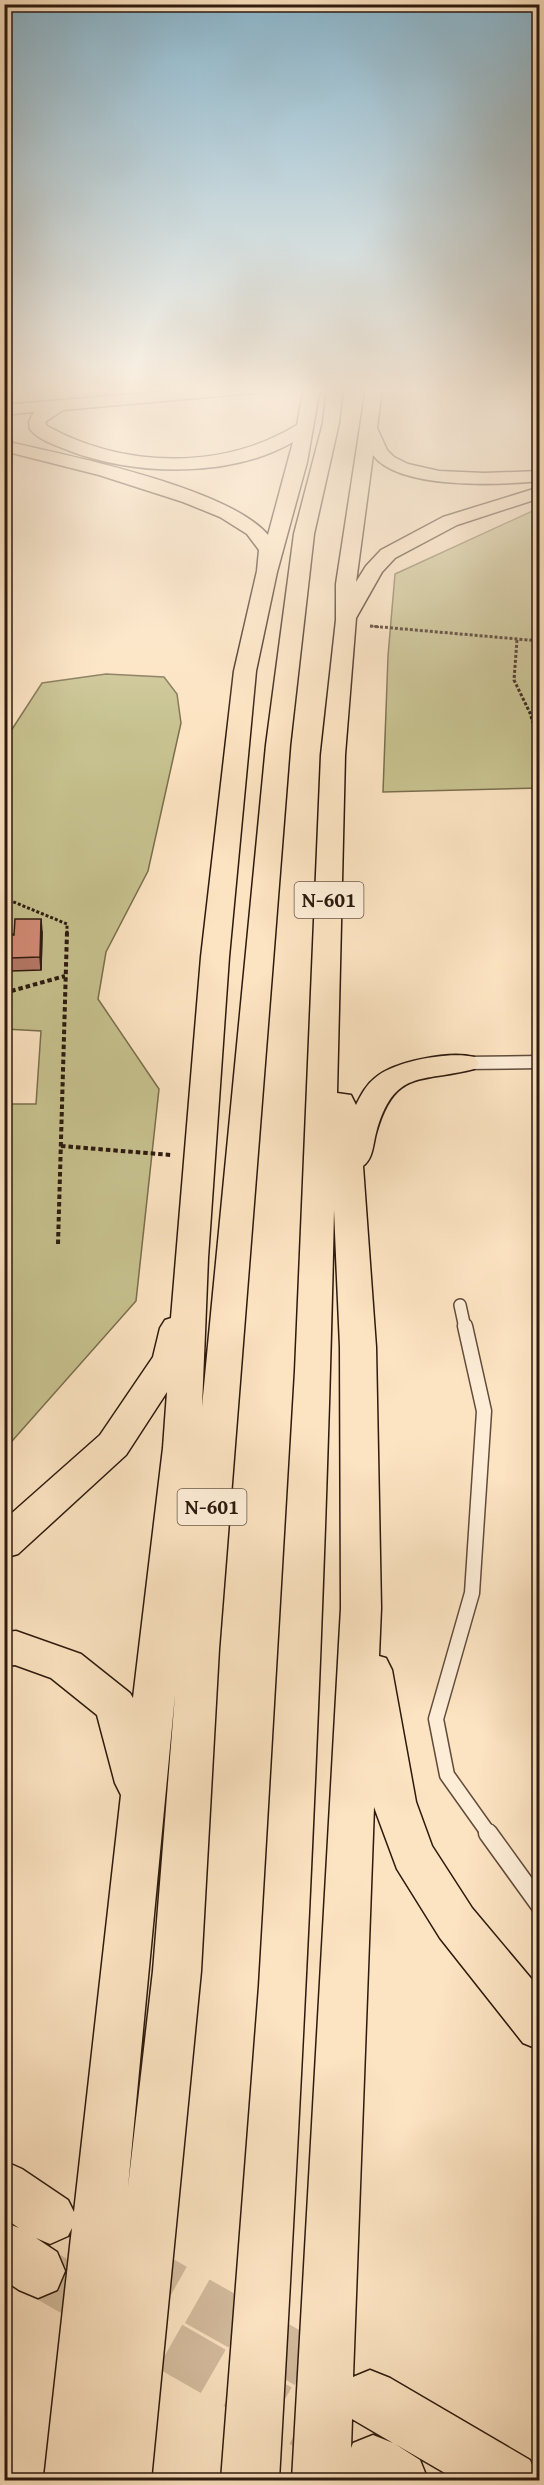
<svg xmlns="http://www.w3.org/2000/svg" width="544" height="2485" font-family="'Gentium Book Plus',serif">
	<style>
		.green { fill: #c6c18e; stroke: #7a6e4e; stroke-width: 1.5 }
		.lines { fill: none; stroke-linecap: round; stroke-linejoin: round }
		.motorway-tunnel { stroke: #d3bb9d; stroke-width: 50; stroke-dasharray: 50 26; stroke-linecap: butt }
		.service-far2-casing { stroke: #614c3b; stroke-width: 14 }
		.service-far1-casing { stroke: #614c3b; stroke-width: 17 }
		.service-casing { stroke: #614c3b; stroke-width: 21 }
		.minor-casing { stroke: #614c3b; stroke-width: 3 }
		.motorway-casing { stroke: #2d1a0e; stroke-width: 3 }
		.path-far2 { stroke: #2d1a0e; stroke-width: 2; stroke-dasharray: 2 1.5; stroke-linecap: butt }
		.path-far1 { stroke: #2d1a0e; stroke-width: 3; stroke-dasharray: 3 2; stroke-linecap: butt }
		.path { stroke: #2d1a0e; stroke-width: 4; stroke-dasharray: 4.5 3; stroke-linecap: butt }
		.service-far2 { stroke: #fdedd7; stroke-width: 11 }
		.service-far1 { stroke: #fdedd7; stroke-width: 14 }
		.service { stroke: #fdedd7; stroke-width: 18 }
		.minor { fill: #fdedd7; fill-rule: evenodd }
		.motorway { fill: #fce3c1; fill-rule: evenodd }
		.wall { fill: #b67866; stroke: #2d1a0e; stroke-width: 1.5 }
		.shaded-wall { fill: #946153; stroke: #2d1a0e; stroke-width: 1.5 }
		.building { fill: #d48b77; stroke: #2d1a0e; stroke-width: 1.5 }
		.labels { text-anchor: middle; stroke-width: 6; stroke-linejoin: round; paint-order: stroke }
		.shield { fill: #fdedd7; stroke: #6b594a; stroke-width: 1.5 }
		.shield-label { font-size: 21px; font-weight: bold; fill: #2d1a0e }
	</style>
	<rect width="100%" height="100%" fill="#fce3c1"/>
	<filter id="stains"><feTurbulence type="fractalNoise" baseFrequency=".00333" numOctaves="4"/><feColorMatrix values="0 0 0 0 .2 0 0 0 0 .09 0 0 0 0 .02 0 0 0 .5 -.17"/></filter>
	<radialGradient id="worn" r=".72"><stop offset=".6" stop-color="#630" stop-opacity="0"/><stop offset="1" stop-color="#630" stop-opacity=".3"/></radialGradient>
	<path class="green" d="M539,508V788L383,792L388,656L395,574Z
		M106,674L164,677L177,694L181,723L148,871L106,952L98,999L159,1089L136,1301L5,1449V1104H36L41,1031L5,1029V740L42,683Z"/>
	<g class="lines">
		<path class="motorway-tunnel" d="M131,2264L337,2380
			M38,2271L333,2440"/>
		<defs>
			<path id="service-far2" d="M460,1305L465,1328"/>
			<path id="service-far1" d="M465,1326L484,1411L472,1593L436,1719L447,1775L489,1834"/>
			<path id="service" d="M488,1833L540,1905"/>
			<path id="minor" d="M540,1056V1068L464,1069L456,1068L453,1063L456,1058L464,1057Z"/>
			<path id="motorway" d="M202,388H262L254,393L63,410L45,422L47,426C123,468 222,471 297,425L304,388H320L307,462L277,572L256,671L229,957L208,1258L202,1407L266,745L294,534L323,423L327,388H343L339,423L314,534L290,745L219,1649L201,1971L151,2480H44L72,2228L68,2236L50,2244L36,2238L57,2252L65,2271L57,2290L38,2298L19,2290L4,2280V2222L19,2228L4,2218V2161L22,2169L68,2200L74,2212L121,1795L115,1783L97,1715L51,1678L15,1665L4,1666V1632L16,1631L81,1654L130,1693L133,1698L163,1448L167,1392L126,1455L18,1554L4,1558V1520L100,1435L153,1357L160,1328L165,1320L171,1318L201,957L234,671L257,571L259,550L247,534L220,517L183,502L99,475L4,451V441C67,455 229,488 268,535L293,442C231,478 136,476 70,451C58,446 38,440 30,429L29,422L34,412L4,415V405ZM175,1695L153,1971L128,2187Z
				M366,388H382L377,428L387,450L394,457L408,464L439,471L484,473L540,471V481C499,485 399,490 373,455L356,582L366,566L381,550L443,517L540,487V498L457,525L395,558L382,572L356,618L345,755L337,1093L351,1095L356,1105C361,1095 366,1085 375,1078C394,1061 450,1051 474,1057L479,1063L474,1069C421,1083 394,1068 376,1133C373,1144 373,1159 363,1166L376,1347L381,1608L379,1656L386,1658L392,1670L416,1802L432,1846L472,1908L540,1989V2050L523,2043L440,1938L397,1869L374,1807L353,2377L370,2370L390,2378L530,2460L538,2480H457L395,2444L420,2460L428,2480H352L350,2475L349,2480H292L341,1608L340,1347L334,1210C325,1634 303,2057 279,2480H221L259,1986L295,1371L321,755L336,620V584ZM352,2419L393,2443L373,2435L353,2443L351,2448Z"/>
		</defs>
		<use href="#service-far2" class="service-far2-casing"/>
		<use href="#service-far1" class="service-far1-casing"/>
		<use href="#service" class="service-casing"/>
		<use href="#minor" class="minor-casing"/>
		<use href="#motorway" class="motorway-casing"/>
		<path class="path-far2" d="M370,626L380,627"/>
		<path class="path-far1" d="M370,626L540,641
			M517,640L514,680L530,713L538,739L540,777
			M4,898L67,924V933"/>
		<path class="path" d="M4,993L65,976
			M61,1146L171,1155
			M58,1244L67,932"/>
		<use href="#service-far2" class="service-far2"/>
		<use href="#service-far1" class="service-far1"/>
		<use href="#service" class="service"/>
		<use href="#minor" class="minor"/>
		<use href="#motorway" class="motorway"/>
	</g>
	<path class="wall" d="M42,932L41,970L11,971L10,955H4V935Z"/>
	<path class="shaded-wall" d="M41,919L42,932L41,970L40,957Z"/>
	<path class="building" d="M15,919H41L40,957L10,958L11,942H4V935H14Z"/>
	<linearGradient id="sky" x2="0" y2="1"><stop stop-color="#8bb8d0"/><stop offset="0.53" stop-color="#fef2e3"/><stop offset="1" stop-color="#fef2e3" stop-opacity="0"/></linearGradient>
	<rect width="544" height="736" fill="url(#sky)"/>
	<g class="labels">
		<g class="shield">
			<rect x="294.5" y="882" width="69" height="36" rx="4.5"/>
			<rect x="177.5" y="1489" width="69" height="36" rx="4.5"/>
		</g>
		<g class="shield-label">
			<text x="329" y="907">N-601</text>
			<text x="212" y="1514">N-601</text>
		</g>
	</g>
	<rect width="544" height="2485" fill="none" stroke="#fce3c1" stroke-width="24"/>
	<rect x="6" y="6" width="532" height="2473" fill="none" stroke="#2d1a0e" stroke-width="3"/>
	<rect x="12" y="12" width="520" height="2461" fill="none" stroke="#2d1a0e" stroke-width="1.5"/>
	<rect width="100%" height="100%" filter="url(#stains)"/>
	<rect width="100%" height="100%" fill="url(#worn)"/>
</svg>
